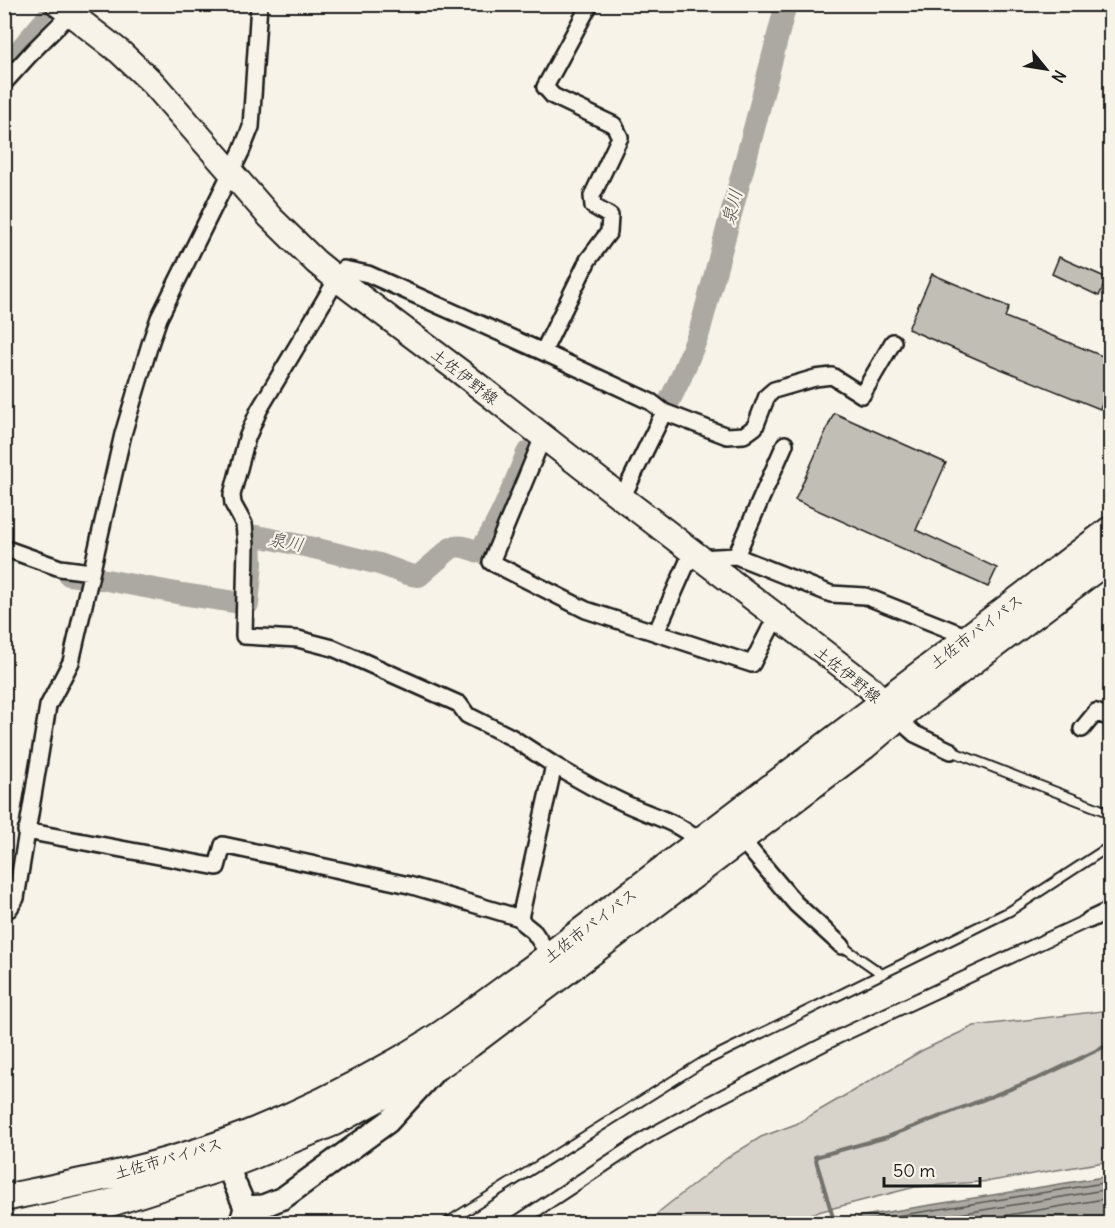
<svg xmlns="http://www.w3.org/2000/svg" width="1115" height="1228" font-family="Delius,'Klee One',sans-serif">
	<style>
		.green { fill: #d7d3cb; stroke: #7a7874; stroke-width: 1.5 }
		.water { fill: #aca9a2; stroke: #72716c; stroke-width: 1.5 }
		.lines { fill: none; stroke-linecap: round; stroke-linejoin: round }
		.shore { stroke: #565452; stroke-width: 1.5 }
		.stream { stroke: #72716c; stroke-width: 4 }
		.canal { stroke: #aca9a2; stroke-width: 14 }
		.river { stroke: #aca9a2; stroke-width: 22 }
		.building { fill: #c0beb5; stroke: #1c1c1c; stroke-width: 1.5 }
		.service-casing { stroke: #1c1c1c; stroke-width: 12 }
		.pedestrian-casing { stroke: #1c1c1c; stroke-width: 16 }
		.minor-casing { stroke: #1c1c1c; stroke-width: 20 }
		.secondary-casing { stroke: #1c1c1c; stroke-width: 26 }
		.primary-casing { stroke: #1c1c1c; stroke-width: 28 }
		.trunk-casing { stroke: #1c1c1c; stroke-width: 30 }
		.service { stroke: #f7f3e8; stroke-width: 8 }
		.pedestrian { stroke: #f7f3e8; stroke-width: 12 }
		.minor { stroke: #f7f3e8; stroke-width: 15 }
		.secondary { stroke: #f7f3e8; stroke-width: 21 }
		.primary { stroke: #f7f3e8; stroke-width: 24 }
		.trunk { stroke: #f7f3e8; stroke-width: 26 }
		.labels { text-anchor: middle; stroke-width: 4.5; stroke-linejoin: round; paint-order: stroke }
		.street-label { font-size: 16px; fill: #1c1c1c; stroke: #f7f3e8 }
		.water-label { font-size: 18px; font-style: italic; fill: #565452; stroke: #f7f3e8 }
	</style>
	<rect width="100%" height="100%" fill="#f7f3e8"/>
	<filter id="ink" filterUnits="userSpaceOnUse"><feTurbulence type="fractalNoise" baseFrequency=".0167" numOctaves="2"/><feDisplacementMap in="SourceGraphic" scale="12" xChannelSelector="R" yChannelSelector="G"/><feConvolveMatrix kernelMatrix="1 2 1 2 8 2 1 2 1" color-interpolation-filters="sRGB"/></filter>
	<g filter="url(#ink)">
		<path class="green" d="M1110,1010V1161L991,1181L915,1187L814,1213L792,1223H649L660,1211L727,1158L761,1137L796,1124L923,1050L974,1026Z"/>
		<path class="water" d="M1110,1176V1223H844L863,1216Z"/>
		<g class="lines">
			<path class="shore" d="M860,1224L865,1221L1110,1182
				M899,1224L1110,1189
				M955,1224L1110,1198"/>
			<path class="stream" d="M835,1224L815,1157L887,1137L1041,1077L1110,1044"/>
			<path class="canal" d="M4,62L46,13"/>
			<path class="river" d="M667,406L681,377L699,333L755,125L786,4
				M69,575L101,579L182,594L248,604L252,564L251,535C294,543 336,553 379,564C390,567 410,577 419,576L451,548C462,544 469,549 479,552C500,522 513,487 527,453"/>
		</g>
		<path class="building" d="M1059,257L1107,278L1099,296L1052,274Z
			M932,274L1009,307L1005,317L1110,359V382L1100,409L991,365L908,329Z
			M834,413L946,463L916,530L997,568L988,587L795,500Z"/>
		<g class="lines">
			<defs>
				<path id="service" d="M951,751L1110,813
					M842,946L882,974
					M445,1224L703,1062L1010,911L1110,846"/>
				<path id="pedestrian" d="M515,1224L647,1137L709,1103L840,1036L1089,920"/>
				<path id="minor" d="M4,83L34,50L80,4
					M543,352L588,260L609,232L610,216L593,206L592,196L620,137L614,125L553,96L545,87L590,4
					M543,437L491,562L586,610L752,664L776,617
					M622,498L664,412
					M4,548L60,568L91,572
					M736,556L785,444
					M699,558L736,556L831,594L865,596L968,637
					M656,633L692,552
					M897,718L915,734L951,751
					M1082,729L1096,712L1110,718
					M554,765L511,737L467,715L459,704L333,648L298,639L244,636L246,545L244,524L233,504L232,495L247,438L259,410L337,279L344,269L368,274L543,352L651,402L664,412L727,436L744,435L755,427L767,396L774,390L815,378L832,376L862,395L893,342
					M26,831L217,867L223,845L409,885L520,918L524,924L534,932L554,962
					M741,839L796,904L842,946
					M4,910L9,909L16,898L48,706L71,662L123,434L150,344L159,318L241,152L251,127L259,4
					M520,918L554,765C577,779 600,792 624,803C653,817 680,821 703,846
					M1089,920L1110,910"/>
				<path id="secondary" d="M221,1152L245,1207L241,1224
					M245,1207L263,1206L283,1198L388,1122L433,1073"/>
				<path id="primary" d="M58,4L120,52L154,84L270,217L316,262L337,279L462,373L622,498L868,686L883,701L896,717"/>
				<path id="trunk" d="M4,1198C77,1183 151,1169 221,1144C282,1122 342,1093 398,1061C446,1034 489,1000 533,968L1110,530
					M17,1224L107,1204L226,1166L252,1156L332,1123L441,1064L470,1044L863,747L897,718L1110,558"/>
			</defs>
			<use href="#service" class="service-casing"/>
			<use href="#pedestrian" class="pedestrian-casing"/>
			<use href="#minor" class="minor-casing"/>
			<use href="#secondary" class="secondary-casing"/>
			<use href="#primary" class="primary-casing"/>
			<use href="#trunk" class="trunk-casing"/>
			<use href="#service" class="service"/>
			<use href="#pedestrian" class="pedestrian"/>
			<use href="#minor" class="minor"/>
			<use href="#secondary" class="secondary"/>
			<use href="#primary" class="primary"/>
			<use href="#trunk" class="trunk"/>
		</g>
	</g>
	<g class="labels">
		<g class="street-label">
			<text transform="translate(465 376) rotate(38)" y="6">土佐伊野線</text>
			<text transform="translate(976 631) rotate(-37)" y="6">土佐市バイパス</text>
			<text transform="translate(848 674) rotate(39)" y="6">土佐伊野線</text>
			<text transform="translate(590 925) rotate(-37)" y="6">土佐市バイパス</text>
			<text transform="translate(168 1158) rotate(-16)" y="6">土佐市バイパス</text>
		</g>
		<g class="water-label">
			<text transform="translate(732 207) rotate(-75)" y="6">泉川</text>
			<text transform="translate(286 542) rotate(11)" y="6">泉川</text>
		</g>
	</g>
	<rect width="1115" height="1228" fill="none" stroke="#f7f3e8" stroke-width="24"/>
	<rect x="12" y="12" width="1091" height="1204" fill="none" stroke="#1c1c1c" stroke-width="2" filter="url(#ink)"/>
	<g transform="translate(1046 69) rotate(120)" stroke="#f7f3e8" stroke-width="4.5" paint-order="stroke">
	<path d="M0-4.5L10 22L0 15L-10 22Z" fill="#1c1c1c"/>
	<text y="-9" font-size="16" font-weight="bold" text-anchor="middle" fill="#1c1c1c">N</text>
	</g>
	<path d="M884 1177v9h96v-9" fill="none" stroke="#1c1c1c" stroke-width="3"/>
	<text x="893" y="1177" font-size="18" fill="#1c1c1c" stroke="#f7f3e8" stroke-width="4.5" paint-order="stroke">50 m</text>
</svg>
